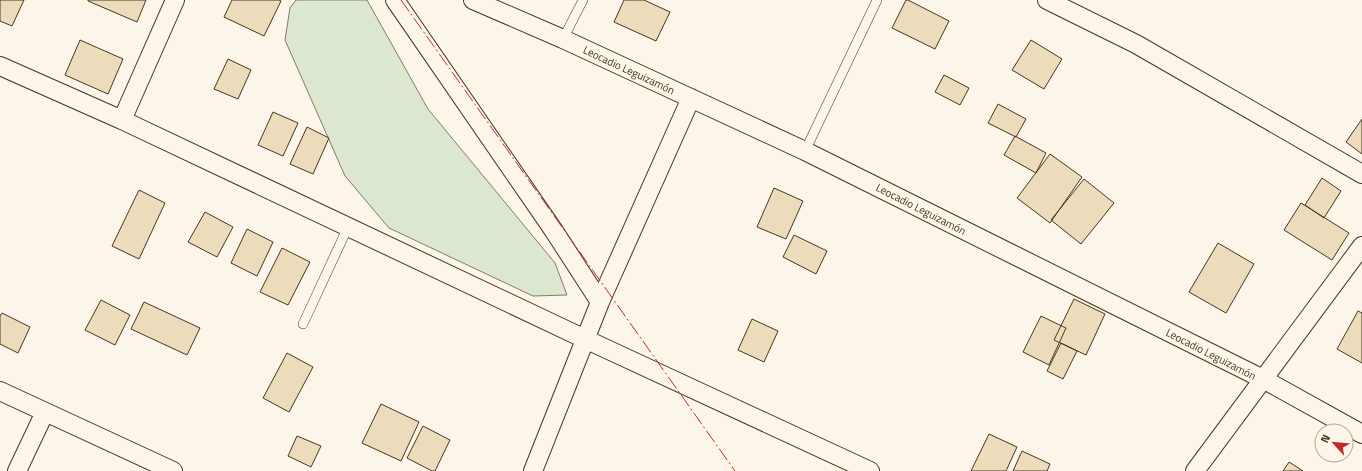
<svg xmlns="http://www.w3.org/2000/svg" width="1362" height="471" font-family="'Titillium Web',sans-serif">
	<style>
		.green { fill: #dce7d0; stroke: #887966 }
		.building { fill: #ecdcbc; stroke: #4a3520 }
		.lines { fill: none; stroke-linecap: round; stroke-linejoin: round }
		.lane-casing { stroke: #4a3520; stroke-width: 10 }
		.street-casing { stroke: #4a3520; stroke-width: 20 }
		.lane { stroke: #fbf6e9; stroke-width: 9 }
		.street { stroke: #fbf6e9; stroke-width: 18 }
		.power { stroke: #c62828; stroke-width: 1; stroke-dasharray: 14 3 2 3; stroke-linecap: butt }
		.labels { text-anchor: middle; stroke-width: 3; stroke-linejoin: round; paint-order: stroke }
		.street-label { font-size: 11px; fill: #4a3520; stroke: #fbf6e9 }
	</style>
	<rect width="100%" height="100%" fill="#fbf6e9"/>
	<path class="green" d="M296,0H367L428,109L555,263L567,295L533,296L389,228L345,176L285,40L290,8Z"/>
	<path class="building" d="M0,0H24L12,26L0,21Z
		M88,0H146L137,22L88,1Z
		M232,0H279L281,1L264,36L224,17Z
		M624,0H644L670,12L656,41L614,22Z
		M906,0H908L949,21L935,49L892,28Z
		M80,40L123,59L108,94L65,75Z
		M1031,40L1062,59L1044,89L1012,70Z
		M228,59L251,70L238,99L214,89Z
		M944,75L969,88L960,105L935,92Z
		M998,104L1026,119L1016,137L988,123Z
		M273,112L298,123L283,156L258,145Z
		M1362,119V154L1346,142Z
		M307,127L329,138L313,174L290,164Z
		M1015,136L1046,153L1036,173L1004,155Z
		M1050,154L1082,177L1050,223L1017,198Z
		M1322,178L1341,191L1324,218L1305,205Z
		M1084,179L1114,203L1081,244L1051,220Z
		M774,188L803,201L786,239L757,227Z
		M139,190L165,203L139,259L112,246Z
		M1301,203L1349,233L1332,260L1284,230Z
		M205,212L233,227L217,257L188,242Z
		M247,229L273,242L257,276L231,263Z
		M794,235L827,251L816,274L783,257Z
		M1218,243L1254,264L1226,313L1189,292Z
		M282,248L310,262L288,305L260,292Z
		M1074,299L1105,314L1086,355L1054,340Z
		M101,300L130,315L115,345L85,330Z
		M144,302L200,328L187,355L131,329Z
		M1358,311L1362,313V363L1337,349Z
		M2,313L30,327L18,353L0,344V316Z
		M1041,316L1066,328L1049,365L1023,352Z
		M752,319L778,331L764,362L738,350Z
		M1061,343L1077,351L1063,379L1047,371Z
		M287,353L313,367L289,412L263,398Z
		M381,404L419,422L401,461L362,443Z
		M423,426L450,440L435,471H432L407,458Z
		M989,434L1017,447L1006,471H971Z
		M297,436L321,446L311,467L288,456Z
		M1022,451L1050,464L1047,471H1013Z
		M1289,462L1303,471H1283Z"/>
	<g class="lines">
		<defs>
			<path id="lane" d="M563,39L583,0
				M805,151L877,0
				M303,324L348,227"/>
			<path id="street" d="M395,0L554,231L600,302
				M473,0L563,39L805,151L1263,379L1362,434
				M1047,0L1136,44L1362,174
				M0,66L122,120L585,339L870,471
				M122,120L175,0
				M0,391L173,471
				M17,471L45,412
				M533,471L600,302L691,98
				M1195,471L1362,246"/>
		</defs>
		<use href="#lane" class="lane-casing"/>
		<use href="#street" class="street-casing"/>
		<use href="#lane" class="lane"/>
		<use href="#street" class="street"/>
		<path class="power" d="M401,0L735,471"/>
	</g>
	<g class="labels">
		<g class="street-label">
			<text transform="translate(629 70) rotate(25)" y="4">Leocadio Leguizamón</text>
			<text transform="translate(921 209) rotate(27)" y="4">Leocadio Leguizamón</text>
			<text transform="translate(1211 354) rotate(27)" y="4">Leocadio Leguizamón</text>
		</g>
	</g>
	<g transform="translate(1334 443) rotate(297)"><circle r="19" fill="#fbf6e9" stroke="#b4a999"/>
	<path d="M0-3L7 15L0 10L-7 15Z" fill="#c62828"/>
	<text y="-6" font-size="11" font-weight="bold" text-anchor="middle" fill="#4a3520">N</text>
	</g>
</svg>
